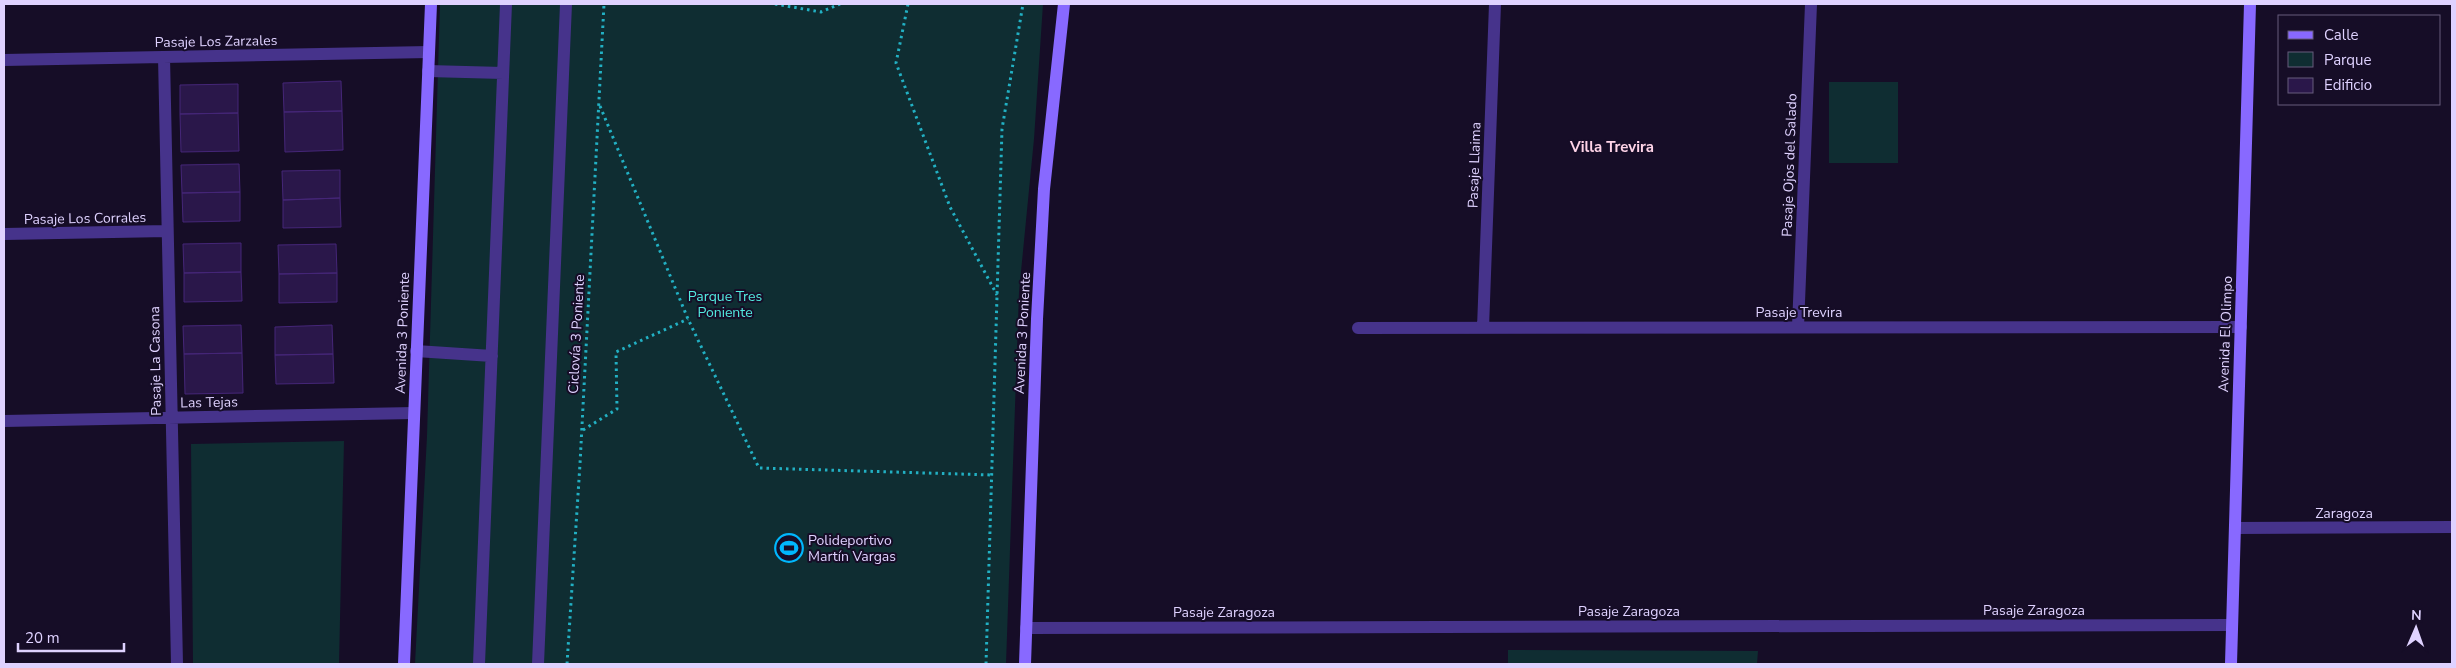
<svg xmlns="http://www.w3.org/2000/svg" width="2456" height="668" font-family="'Nunito Sans',sans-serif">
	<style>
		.green { fill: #0f2d32 }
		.building { fill: #2a174a; stroke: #452678 }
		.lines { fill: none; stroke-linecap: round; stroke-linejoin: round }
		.path { stroke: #22b0c3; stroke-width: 3; stroke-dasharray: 2.5 4; stroke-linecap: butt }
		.service { stroke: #46338b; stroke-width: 12 }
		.pedestrian { stroke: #46338b; stroke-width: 12 }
		.minor { stroke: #46338b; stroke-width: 12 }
		.secondary { stroke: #8869ff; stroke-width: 12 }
		.labels { text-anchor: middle; stroke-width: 4; stroke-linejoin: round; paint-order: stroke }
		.street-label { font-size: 14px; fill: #dfd2ff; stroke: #160d27 }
		.park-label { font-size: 14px; fill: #52ebe0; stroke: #160d27 }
		.poi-label { font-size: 14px; fill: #dfd2ff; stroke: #160d27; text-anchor: start }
		.neighbourhood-label { font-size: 15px; font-weight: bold; fill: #ffd4e8; stroke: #160d27 }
	</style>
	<rect width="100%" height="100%" fill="#160d27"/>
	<path class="green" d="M440,4H1043L1034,139L1019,292L1006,664H415L427,436Z
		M1829,82H1898V163H1829Z
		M344,441L339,664H193L191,444Z
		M1508,650L1758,651L1757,664H1508Z"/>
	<path class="building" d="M341,81L342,111L284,112L283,83Z
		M238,84V113L180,114V85Z
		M342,111L343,150L285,152L284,112Z
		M238,113L239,151L181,152L180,114Z
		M239,164L240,192L182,193L181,165Z
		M340,170V198L283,200L282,171Z
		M240,192V221L183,222L182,193Z
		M340,198L341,227L283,228V200Z
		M241,243V272L184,273L183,244Z
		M336,244L337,273L279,274L278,245Z
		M241,272L242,301L184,302V273Z
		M337,273V302L279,303V274Z
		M241,325L242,353L184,354L183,326Z
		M332,325L333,354L275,355V327Z
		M242,353L243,393L185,394L184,354Z
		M333,354L334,383L276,384L275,355Z"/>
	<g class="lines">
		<path class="path" d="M775,4L821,12L840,4
			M908,4L896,63L950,207L997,295
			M600,106L688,319L759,468L993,475
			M583,430L617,409L616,352L688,319
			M567,664L580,464L604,4
			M986,664L1002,129L1023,4"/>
		<path class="service" d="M428,71L503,73
			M416,351L492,356
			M479,664L506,4"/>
		<path class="pedestrian" d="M538,664L566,4"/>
		<path class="minor" d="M164,57L177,664
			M4,60L429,52
			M4,234L167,231
			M1798,327L1811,4
			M1358,328L2241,327
			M1483,328L1495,4
			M4,421L414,413
			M2235,528L2452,527
			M1026,628L2232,625"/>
		<path class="secondary" d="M404,664L431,4
			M1025,664L1037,319L1044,189L1064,4
			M2231,664L2250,4"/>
	</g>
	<defs>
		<symbol id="stadium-ring" viewBox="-11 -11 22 22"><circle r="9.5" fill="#160d27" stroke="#00b7fd" stroke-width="1.5"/><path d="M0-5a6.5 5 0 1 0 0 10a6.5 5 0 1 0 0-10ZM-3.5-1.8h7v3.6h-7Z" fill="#00b7fd"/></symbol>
	</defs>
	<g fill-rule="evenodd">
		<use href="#stadium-ring" x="773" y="532" width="32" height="32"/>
	</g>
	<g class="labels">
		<g class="street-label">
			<text transform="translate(216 41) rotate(-1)" y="5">Pasaje Los Zarzales</text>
			<text transform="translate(1474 165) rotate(-88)" y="5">Pasaje Llaima</text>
			<text transform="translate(1789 165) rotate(-88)" y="5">Pasaje Ojos del Salado</text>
			<text transform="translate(85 218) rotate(-1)" y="5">Pasaje Los Corrales</text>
			<text x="1799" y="317">Pasaje Trevira</text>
			<text transform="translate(402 333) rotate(-88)" y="5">Avenida 3 Poniente</text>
			<text transform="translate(1022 333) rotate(-87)" y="5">Avenida 3 Poniente</text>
			<text transform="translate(576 334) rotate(-87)" y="5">Ciclovía 3 Poniente</text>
			<text transform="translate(2225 334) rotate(-88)" y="5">Avenida El Olimpo</text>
			<text transform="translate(155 361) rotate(-91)" y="5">Pasaje La Casona</text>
			<text transform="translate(209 402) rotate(-1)" y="5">Las Tejas</text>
			<text x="2344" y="518">Zaragoza</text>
			<text x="2034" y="615">Pasaje Zaragoza</text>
			<text x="1629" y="616">Pasaje Zaragoza</text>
			<text x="1224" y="617">Pasaje Zaragoza</text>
		</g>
		<g class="park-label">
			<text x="725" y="301">Parque Tres<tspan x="725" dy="16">Poniente</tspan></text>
		</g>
		<g class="poi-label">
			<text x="808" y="545">Polideportivo<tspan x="808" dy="16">Martín Vargas</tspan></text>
		</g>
		<g class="neighbourhood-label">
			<text x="1612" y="152">Villa Trevira</text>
		</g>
	</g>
	<rect width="2456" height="668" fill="none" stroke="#dfd2ff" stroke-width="10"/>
	<rect x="2278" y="15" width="162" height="90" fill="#160d27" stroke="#665c7d"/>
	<rect x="2288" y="31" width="25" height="8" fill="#8869ff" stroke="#665c7d"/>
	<text x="2324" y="40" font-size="15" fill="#dfd2ff">Calle</text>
	<rect x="2288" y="52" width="25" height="15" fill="#0f2d32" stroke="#665c7d"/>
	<text x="2324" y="65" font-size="15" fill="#dfd2ff">Parque</text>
	<rect x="2288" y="78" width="25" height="15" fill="#2a174a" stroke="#665c7d"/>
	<text x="2324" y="90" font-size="15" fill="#dfd2ff">Edificio</text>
	<g transform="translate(2416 628) rotate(2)" stroke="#160d27" stroke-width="4" paint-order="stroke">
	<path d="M0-4L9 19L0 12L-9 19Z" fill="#dfd2ff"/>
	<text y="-8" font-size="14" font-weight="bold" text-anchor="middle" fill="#dfd2ff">N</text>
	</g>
	<path d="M18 643v8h106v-8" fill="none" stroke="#dfd2ff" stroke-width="2.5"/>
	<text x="25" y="643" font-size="15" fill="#dfd2ff" stroke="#160d27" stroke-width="4" paint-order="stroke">20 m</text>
</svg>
